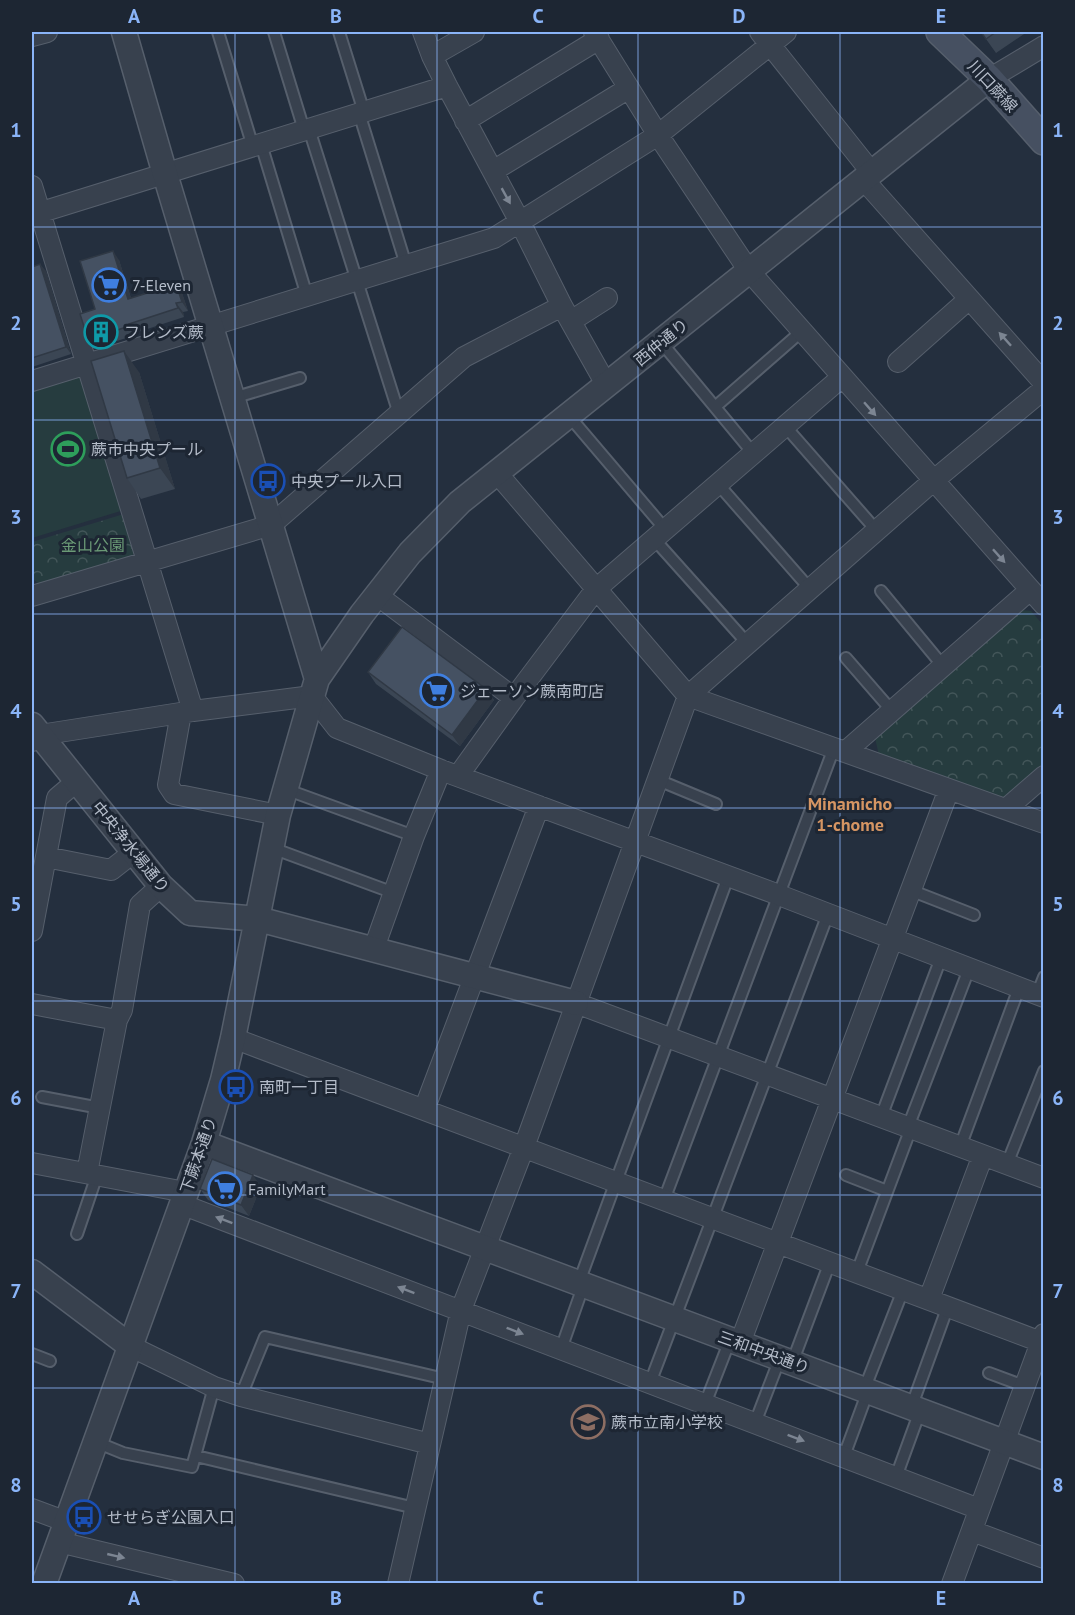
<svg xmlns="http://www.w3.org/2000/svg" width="1075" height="1615" font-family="'PT Sans','Noto Sans JP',sans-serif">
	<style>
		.park { fill: url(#park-crowns) }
		.pitch { fill: #263c3f }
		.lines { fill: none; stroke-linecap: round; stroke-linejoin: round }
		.service-casing { stroke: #565f6c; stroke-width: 14 }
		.minor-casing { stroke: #565f6c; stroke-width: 22 }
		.tertiary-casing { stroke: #565f6c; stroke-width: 27 }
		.secondary-casing { stroke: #565f6c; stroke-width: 30 }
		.service { stroke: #38414e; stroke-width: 10 }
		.minor { stroke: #38414e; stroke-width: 20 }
		.tertiary { stroke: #38414e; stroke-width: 24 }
		.secondary { stroke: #465061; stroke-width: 27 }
		.wall { fill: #3b4654 }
		.shaded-wall { fill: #303945 }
		.building { fill: #455162; stroke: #303945; stroke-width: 1.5 }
		.oneway { fill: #7c8592 }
		.grid { fill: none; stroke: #8ab4f8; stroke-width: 1.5; stroke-opacity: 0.55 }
		.labels { text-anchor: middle; stroke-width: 6; stroke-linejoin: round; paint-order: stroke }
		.street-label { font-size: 16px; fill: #b4bcc9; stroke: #1d2633 }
		.poi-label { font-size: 16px; fill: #b4bcc9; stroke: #1d2633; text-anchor: start }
		.park-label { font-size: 16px; fill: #6b9a76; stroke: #1d2633 }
		.neighbourhood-label { font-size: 18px; font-weight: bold; fill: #d59563; stroke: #1d2633 }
		.neatline { fill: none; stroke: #8ab4f8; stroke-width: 2 }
		.grid-label { font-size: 20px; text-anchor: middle; font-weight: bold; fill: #8ab4f8 }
	</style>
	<defs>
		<pattern id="park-crowns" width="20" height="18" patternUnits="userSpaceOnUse" patternTransform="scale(1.5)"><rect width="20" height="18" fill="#263c3f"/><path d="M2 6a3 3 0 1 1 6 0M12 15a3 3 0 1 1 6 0" fill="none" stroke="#435659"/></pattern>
	</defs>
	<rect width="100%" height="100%" fill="#242f3e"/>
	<path class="park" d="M124,514L136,548L132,556L39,584L32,578V542Z
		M1021,610L1031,611L1043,625V765L1004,799L879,755L875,738Z"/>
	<path class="pitch" d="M77,375L82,379L124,510L32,538V388Z"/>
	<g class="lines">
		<defs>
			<path id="service" d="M218,32L253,147
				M274,32L304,130
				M339,32L364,112
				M359,113L406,265
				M309,129L399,414
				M261,144L307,296
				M661,342L753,453
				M233,398L300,378
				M715,407L802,331
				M569,416L665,529
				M785,426L877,531
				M718,484L810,589
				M654,539L748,644
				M881,591L943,666
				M846,658L892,711
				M658,780L716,804
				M285,789L414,836
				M272,848L394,893
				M910,890L974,915
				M1037,995L1044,977
				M42,1097L100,1108
				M881,1117L941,958
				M908,1127L969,969
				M960,1147L1019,988
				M1007,1164L1044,1071
				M846,1175L887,1191
				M664,1200L834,748
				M77,1234L97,1175
				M857,1272L911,1128
				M579,1282L728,877
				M561,1349L584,1284
				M32,1354L50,1361
				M792,1363L830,1262
				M989,1373L1024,1386
				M650,1383L828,914
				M864,1390L903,1290
				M241,1396L265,1337L445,1379
				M705,1404L730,1340
				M911,1408L948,1306
				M755,1423L780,1358
				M96,1442L123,1453L192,1467L214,1387
				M196,1456L415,1508
				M844,1456L868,1391
				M896,1477L920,1411"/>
			<path id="minor" d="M423,32L432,56L447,86L520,222L562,306L607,386
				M594,32L658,135L749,271L1044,605
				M760,32L872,173
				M32,36L47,32
				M432,56L474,32
				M989,79L1044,46
				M465,121L599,39
				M493,171L629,88
				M864,180L1044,383
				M32,186L193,711
				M32,215L447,86
				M571,321L607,298
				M898,362L969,299
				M32,381L494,238L658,135L786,32
				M497,473L688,696L1044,823
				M377,595L514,698
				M32,596L271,525L464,357L562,306
				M181,713L168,785L174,794L278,815
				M32,741L40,735L193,711L312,696L337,728L441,770L779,895L1044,997
				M845,752L1030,590
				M458,776L514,698L596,589L842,377
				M1006,809L1044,776
				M46,857L111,870L134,852
				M32,931L57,798L77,781
				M374,948L414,836L441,770
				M576,1003L1044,1178
				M32,1004L117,1020
				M233,1038L1041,1342
				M424,1110L539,806
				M32,1163L185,1192
				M87,1173L117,1020L122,1010L140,905L161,886
				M181,1204L979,1509
				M929,1299L983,1155
				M740,1343L949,789
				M130,1346L214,1387L241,1396L430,1444
				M32,1509L67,1522
				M972,1531L1044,1558
				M59,1542L234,1584
				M398,1584L461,1310L524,1147L688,696L933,481L1044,389
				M952,1584L1044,1334"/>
			<path id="tertiary" d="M124,32L165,174L317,679
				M32,725L161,886L190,913L258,919L576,1003
				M204,1143L1044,1457
				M32,1272L130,1346
				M44,1584L204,1143L223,1080L233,1038L278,815L317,679L362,614L410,553L460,502L989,79"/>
			<path id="secondary" d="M940,32L989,79L1044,141"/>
		</defs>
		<use href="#service" class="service-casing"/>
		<use href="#minor" class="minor-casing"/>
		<use href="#tertiary" class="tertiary-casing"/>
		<use href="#secondary" class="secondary-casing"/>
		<use href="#service" class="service"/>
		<use href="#minor" class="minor"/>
		<use href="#tertiary" class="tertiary"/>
		<use href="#secondary" class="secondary"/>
	</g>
	<path class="wall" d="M981,32H1027L996,53Z
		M119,260L131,298L182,293L188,311L183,312L184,317L135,333L136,335L94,348L88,339L95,309Z
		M32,267L46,271L71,354L32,367Z
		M139,372L175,489L141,499L127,478Z
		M368,672L486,689L494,700L460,746L376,684Z
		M261,1186L249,1216L208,1200L200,1189Z"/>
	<path class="shaded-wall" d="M113,251L119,260L134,308L128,299Z
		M40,264L46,271L71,354L66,347Z
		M176,284L182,293L188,311L182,302Z
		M176,303L183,312L184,317L178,308Z
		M124,351L139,372L175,489L160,468Z
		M486,689L494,700L460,746L452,735Z
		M253,1175L261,1186L249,1216L241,1205Z"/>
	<path class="building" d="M981,32H996L986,39Z
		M113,251L128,299L176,284L182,302L176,303L178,308L129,324L130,326L88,339L80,314L95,309L80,261Z
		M40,264L66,347L32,358V267Z
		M124,351L160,468L127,478L91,361Z
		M402,627L486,689L452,735L368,672Z
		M212,1159L253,1175L241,1205L200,1189Z"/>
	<defs><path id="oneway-solid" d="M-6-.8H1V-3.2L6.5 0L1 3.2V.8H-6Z" transform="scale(1.5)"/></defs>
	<g class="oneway">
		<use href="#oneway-solid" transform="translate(506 196) rotate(61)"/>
		<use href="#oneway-solid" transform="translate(1005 339) rotate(-132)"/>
		<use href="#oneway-solid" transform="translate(870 409) rotate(49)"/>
		<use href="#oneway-solid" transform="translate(999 556) rotate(48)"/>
		<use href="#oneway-solid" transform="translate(224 1220) rotate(-159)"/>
		<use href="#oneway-solid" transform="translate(406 1290) rotate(-159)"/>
		<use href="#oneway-solid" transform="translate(515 1331) rotate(21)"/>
		<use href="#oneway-solid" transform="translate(796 1438) rotate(21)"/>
		<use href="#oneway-solid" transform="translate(116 1556) rotate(13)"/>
	</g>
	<path class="grid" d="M235,32V1584M437,32V1584M638,32V1584M840,32V1584M32,227H1044M32,420H1044M32,614H1044M32,808H1044M32,1001H1044M32,1195H1044M32,1388H1044"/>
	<defs>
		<symbol id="supermarket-ring" viewBox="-11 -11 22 22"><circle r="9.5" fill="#1d2633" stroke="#3f7fe0" stroke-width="1.5"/><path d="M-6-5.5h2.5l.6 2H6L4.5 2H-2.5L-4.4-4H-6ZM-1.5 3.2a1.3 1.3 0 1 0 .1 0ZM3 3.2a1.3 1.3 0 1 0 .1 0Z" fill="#3f7fe0"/></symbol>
		<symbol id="building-ring" viewBox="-11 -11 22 22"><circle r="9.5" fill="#1d2633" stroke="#0f9aa8" stroke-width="1.5"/><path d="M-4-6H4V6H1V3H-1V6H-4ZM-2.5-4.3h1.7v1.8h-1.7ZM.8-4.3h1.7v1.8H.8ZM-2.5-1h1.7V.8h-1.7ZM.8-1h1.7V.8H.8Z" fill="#0f9aa8"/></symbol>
		<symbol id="stadium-ring" viewBox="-11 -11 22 22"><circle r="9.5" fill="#1d2633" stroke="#2e9e5b" stroke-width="1.5"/><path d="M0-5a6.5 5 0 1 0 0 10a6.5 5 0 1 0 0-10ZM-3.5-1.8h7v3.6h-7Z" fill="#2e9e5b"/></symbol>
		<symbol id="bus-ring" viewBox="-11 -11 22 22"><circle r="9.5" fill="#1d2633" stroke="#1a4fb4" stroke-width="1.5"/><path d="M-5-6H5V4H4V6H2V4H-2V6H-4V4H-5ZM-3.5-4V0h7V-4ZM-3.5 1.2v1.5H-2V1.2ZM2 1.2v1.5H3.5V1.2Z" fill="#1a4fb4"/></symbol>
		<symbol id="school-ring" viewBox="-11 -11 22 22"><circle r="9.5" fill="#1d2633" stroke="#8d6e63" stroke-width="1.5"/><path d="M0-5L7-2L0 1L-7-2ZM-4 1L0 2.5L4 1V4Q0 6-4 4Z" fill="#8d6e63"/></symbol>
	</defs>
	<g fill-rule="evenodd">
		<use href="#supermarket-ring" x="90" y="266" width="38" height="38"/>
		<use href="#building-ring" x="82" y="313" width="38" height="38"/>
		<use href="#stadium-ring" x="49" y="430" width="38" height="38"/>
		<use href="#bus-ring" x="249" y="462" width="38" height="38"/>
		<use href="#supermarket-ring" x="418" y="672" width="38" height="38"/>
		<use href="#bus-ring" x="217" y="1068" width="38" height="38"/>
		<use href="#supermarket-ring" x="206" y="1170" width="38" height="38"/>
		<use href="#school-ring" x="569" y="1403" width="38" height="38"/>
		<use href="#bus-ring" x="65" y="1498" width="38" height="38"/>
	</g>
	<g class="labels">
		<g class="street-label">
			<text transform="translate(993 86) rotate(47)" y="6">川口蕨線</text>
			<text transform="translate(661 342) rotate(-39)" y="6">西仲通り</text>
			<text transform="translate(131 847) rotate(51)" y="6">中央浄水場通り</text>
			<text transform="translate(198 1155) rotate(-71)" y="6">下蕨本通り</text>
			<text transform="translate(764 1352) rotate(20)" y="6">三和中央通り</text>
		</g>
		<g class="poi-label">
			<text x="132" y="291">7-Eleven</text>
			<text x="124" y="338">フレンズ蕨</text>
			<text x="91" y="455">蕨市中央プール</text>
			<text x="291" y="487">中央プール入口</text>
			<text x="460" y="697">ジェーソン蕨南町店</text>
			<text x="259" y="1093">南町一丁目</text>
			<text x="248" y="1195">FamilyMart</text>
			<text x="611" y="1428">蕨市立南小学校</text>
			<text x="107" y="1523">せせらぎ公園入口</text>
		</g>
		<g class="park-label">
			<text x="93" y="551">金山公園</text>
		</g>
		<g class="neighbourhood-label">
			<text x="850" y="810">Minamicho<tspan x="850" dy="21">1-chome</tspan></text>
		</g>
	</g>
	<rect width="1075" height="1615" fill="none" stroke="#1d2633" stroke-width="66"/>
	<rect x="33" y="33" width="1009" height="1549" class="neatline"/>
	<g class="grid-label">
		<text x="134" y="23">A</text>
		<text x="336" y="23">B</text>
		<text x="538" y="23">C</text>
		<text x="739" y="23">D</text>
		<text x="941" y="23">E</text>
		<text x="16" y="137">1</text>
		<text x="1058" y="137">1</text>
		<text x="16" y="330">2</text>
		<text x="1058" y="330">2</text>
		<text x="16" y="524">3</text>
		<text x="1058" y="524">3</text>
		<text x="16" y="718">4</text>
		<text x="1058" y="718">4</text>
		<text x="16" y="911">5</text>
		<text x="1058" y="911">5</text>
		<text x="16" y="1105">6</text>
		<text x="1058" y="1105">6</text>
		<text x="16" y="1298">7</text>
		<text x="1058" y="1298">7</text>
		<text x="16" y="1492">8</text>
		<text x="1058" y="1492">8</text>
		<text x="134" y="1605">A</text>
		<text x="336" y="1605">B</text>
		<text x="538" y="1605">C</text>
		<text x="739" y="1605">D</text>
		<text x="941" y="1605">E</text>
	</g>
</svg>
